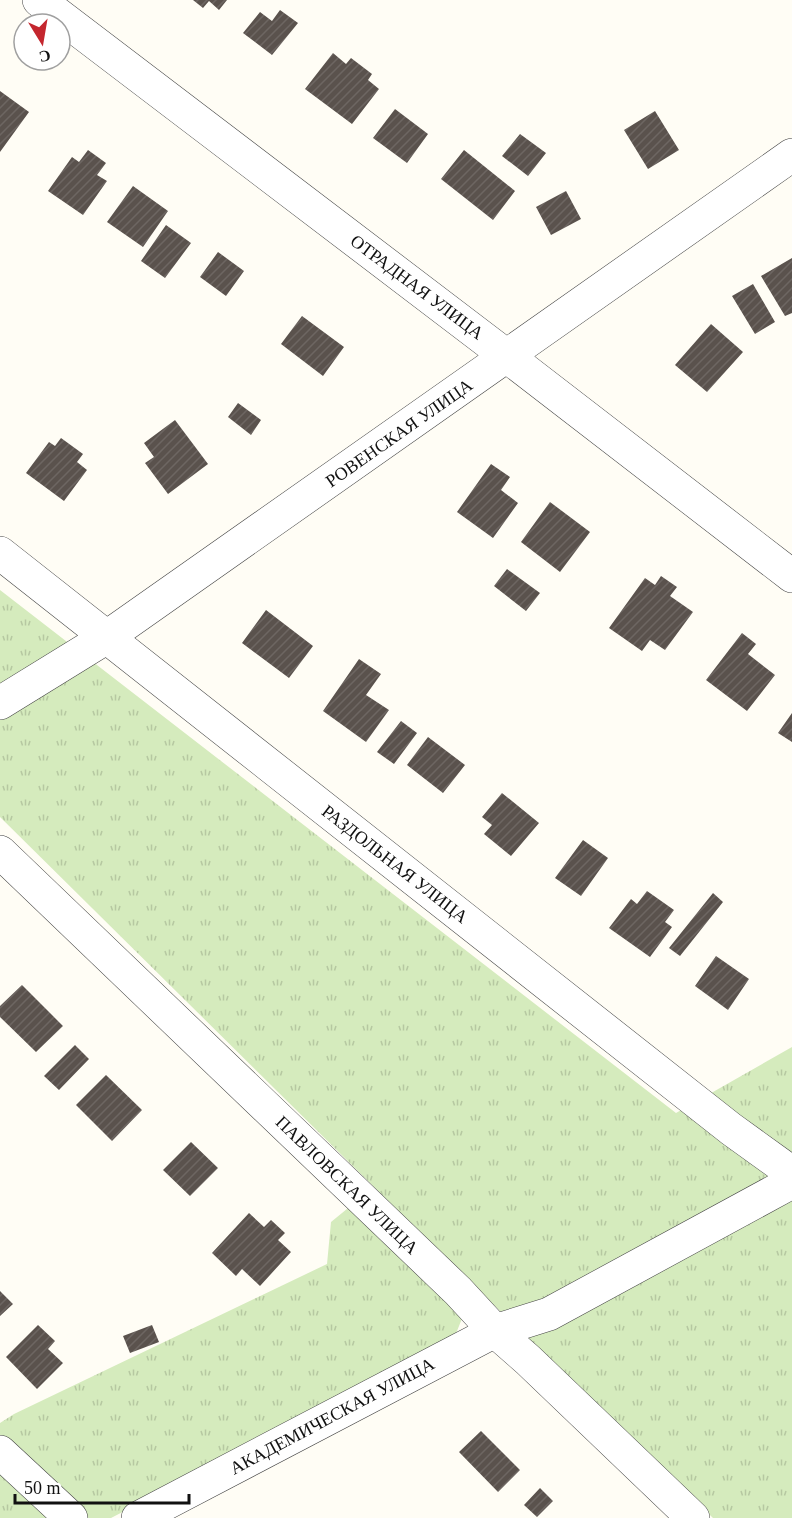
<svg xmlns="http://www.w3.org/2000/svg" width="792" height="1518" font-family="Georgia,serif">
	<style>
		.grass { fill: url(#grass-tufts) }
		.building { fill: url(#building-hatch) }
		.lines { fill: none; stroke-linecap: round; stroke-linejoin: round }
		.minor-casing { stroke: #444; stroke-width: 34 }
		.minor { stroke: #fff; stroke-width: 33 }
		.labels { text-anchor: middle; stroke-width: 6; stroke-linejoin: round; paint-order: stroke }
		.street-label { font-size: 18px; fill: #111; stroke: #fff }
	</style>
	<defs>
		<pattern id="grass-tufts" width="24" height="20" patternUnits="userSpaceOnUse" patternTransform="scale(1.5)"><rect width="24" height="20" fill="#d5ebbd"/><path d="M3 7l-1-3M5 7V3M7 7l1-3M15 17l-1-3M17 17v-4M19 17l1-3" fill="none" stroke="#b6c8a1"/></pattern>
		<pattern id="building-hatch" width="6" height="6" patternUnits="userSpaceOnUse" patternTransform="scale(1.5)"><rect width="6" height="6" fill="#5a524d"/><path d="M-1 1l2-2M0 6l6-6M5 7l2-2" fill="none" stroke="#6d6662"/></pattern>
	</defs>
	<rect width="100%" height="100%" fill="#fffdf5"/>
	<path class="grass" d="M0,590L676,1113L792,1047V1518H713L463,1275L0,817Z
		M353,1204L463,1316L453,1341L111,1518H79L0,1445V1423L14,1414L327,1264L331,1222Z
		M0,1473L48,1518H0Z"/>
	<path class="building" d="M193,0H227L219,10L209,1L203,8Z
		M280,10L298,23L272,55L243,33L260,12L272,21Z
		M333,53L346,64L351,58L372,74L368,80L379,89L352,124L305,89Z
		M0,91L29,112L0,152Z
		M395,109L428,134L407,163L373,138Z
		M655,111L679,150L648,169L624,130Z
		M520,134L546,153L528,176L502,156Z
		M88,150L106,163L97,175L107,181L83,215L48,191L72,157L79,162Z
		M464,150L515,191L493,220L441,179Z
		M133,186L168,211L143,247L107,222Z
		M566,191L581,219L551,235L536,207Z
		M166,225L191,243L165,278L141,261Z
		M218,252L244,271L226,296L200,277Z
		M792,258V313L785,316L761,276Z
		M753,284L775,322L755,334L732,296Z
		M302,316L344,347L323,376L281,344Z
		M711,324L743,352L707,392L675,365Z
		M238,403L261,420L251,435L228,417Z
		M175,420L208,464L168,494L145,463L154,457L144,443Z
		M61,438L83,454L77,462L87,470L64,501L26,473L49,442L55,446Z
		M491,464L510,477L501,490L518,503L493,538L457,512Z
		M550,502L590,532L560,572L521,542Z
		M507,569L540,593L526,611L494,586Z
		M661,576L677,587L670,596L693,612L665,650L650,640L642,651L609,628L645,578L655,585Z
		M266,610L313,646L289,678L242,643Z
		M742,633L756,644L748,654L775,675L747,711L706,680Z
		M359,659L381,674L366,695L389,710L366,742L323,711Z
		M792,713V742L778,733Z
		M401,721L417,733L394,764L377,752Z
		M428,737L465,765L443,793L407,765Z
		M502,793L539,823L511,856L484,834L492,825L482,817Z
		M583,840L608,858L581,896L555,878Z
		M647,891L674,910L665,922L672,927L650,957L609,928L631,899L637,904Z
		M713,893L723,902L680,956L669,948Z
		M716,956L749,979L728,1010L695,986Z
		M22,985L63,1026L36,1052L0,1017V1006Z
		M75,1045L89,1059L59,1090L44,1076Z
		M106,1075L142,1110L112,1141L76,1105Z
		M191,1142L218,1168L190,1196L163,1170Z
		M249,1213L264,1227L271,1220L285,1233L278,1240L291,1252L260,1286L242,1269L236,1276L212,1253Z
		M0,1291L13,1304L0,1316Z
		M38,1325L55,1341L48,1349L63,1363L37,1389L6,1357Z
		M152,1325L159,1342L130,1353L123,1336Z
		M481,1431L520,1470L498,1492L459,1452Z
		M540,1488L553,1501L537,1517L524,1505Z"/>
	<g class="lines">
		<defs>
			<path id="minor" d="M39,0L508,357L792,576
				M0,553L731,1129L792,1173
				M0,703L107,637L792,155
				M0,852L458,1291L495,1331L528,1360L693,1518
				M0,1452L71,1518
				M138,1518L495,1331L549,1314L792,1182"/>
		</defs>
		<use href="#minor" class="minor-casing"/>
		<use href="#minor" class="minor"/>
	</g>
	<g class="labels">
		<g class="street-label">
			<text transform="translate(417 287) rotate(37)" y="6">ОТРАДНАЯ УЛИЦА</text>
			<text transform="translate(399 433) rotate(-35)" y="6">РОВЕНСКАЯ УЛИЦА</text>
			<text transform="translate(395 864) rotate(38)" y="6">РАЗДОЛЬНАЯ УЛИЦА</text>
			<text transform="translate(347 1185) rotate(44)" y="6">ПАВЛОВСКАЯ УЛИЦА</text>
			<text transform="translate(332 1416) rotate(-28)" y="6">АКАДЕМИЧЕСКАЯ УЛИЦА</text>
		</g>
	</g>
	<g transform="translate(42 42) rotate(169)"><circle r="28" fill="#ffffff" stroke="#a0a0a0" stroke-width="1.5"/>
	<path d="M0-4.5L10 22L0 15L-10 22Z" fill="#c4262e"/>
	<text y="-9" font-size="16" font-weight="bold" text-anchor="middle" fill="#111111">С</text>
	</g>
	<path d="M15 1494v9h174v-9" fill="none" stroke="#111111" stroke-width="3"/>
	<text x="24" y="1494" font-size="18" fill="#111111" stroke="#ffffff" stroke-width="4.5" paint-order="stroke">50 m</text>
</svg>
